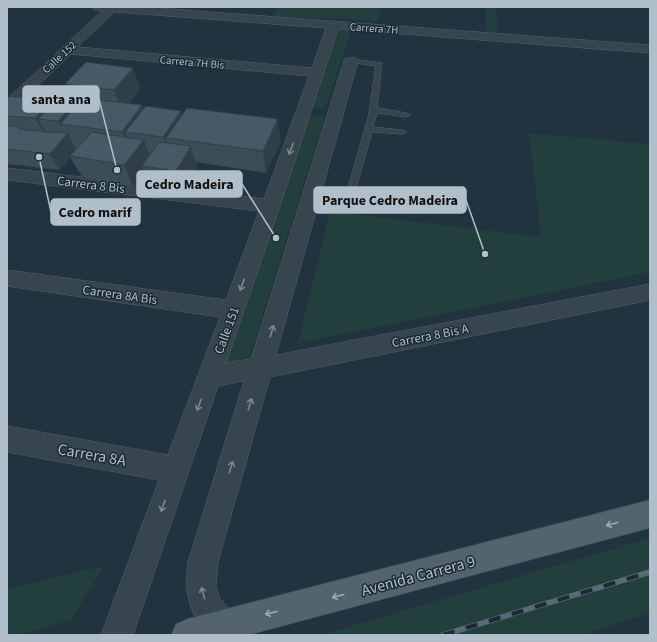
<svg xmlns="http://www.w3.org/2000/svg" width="657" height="642" font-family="'Source Sans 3',sans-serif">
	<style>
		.green { fill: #233f3d }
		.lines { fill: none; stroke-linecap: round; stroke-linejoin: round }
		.service-casing { stroke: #54626c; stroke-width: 1 }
		.minor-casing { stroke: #54626c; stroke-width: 1 }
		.primary-casing { stroke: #3f4e57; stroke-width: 1 }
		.service { fill: #36454e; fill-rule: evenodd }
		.minor { fill: #36454e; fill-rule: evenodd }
		.primary { fill: #53646e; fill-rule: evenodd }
		.rail-casing { stroke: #576a76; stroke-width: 5.5 }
		.rail { stroke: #1b2a33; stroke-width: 4; stroke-dasharray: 12; stroke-linecap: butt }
		.wall { fill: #3b4d57 }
		.shaded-wall { fill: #303f47 }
		.building { fill: #455a65; stroke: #303f47 }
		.oneway { stroke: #7a8892 }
		.oneway2 { stroke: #9eadb8 }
		.labels { text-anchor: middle; stroke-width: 3; stroke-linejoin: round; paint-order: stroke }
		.far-street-label { font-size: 11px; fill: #b1bfca; stroke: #1b2a33 }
		.street-label { font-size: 13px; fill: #b1bfca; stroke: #1b2a33 }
		.near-street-label { font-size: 16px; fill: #b1bfca; stroke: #1b2a33 }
		.leader { fill: none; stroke: #b1bfca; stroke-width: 1.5 }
		.callout-dot { fill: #b1bfca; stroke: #1b2a33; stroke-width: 1.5 }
		.callout { fill: #b1bfca; stroke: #b1bfca; stroke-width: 1.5 }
		.callout-label { font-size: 14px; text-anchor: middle; font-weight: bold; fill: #111 }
	</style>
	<rect width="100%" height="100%" fill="#21333e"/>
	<path class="green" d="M278,7H381L378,21L273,16Z
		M486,7H496L498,34H486Z
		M338,29H352L325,109L309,107Z
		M308,116H325L248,361L223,365Z
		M529,133L650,144V272L298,343L330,211L541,237Z
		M650,538V613L582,635H321Z
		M104,566L71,620L16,635H7V589Z"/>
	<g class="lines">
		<defs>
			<path id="service" d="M351,59L382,63L377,108L406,113L410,115L406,117L377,113L373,127L403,130L407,132L403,134L372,132L356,189L350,196L309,197L308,195L309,193L312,192L345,191L348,188L368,118L376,66L349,62V60Z"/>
			<path id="minor" d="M92,7H144L650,45V53L338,29L280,206L226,363L251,359L344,61L346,58H356L358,61L276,355L650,284V300L270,377L218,562L216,587L220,599L234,614L239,625L235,635H210L196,619L191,608L186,587L188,562L244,381L218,386L133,635H101L159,480L7,452V426L168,455L220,317L7,286V270L226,300L259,211L7,180V168L264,199L309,76L71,54L12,110L7,111V99L102,11L94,9ZM115,12L326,28L312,68L78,47Z"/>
			<path id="primary" d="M650,500V528L248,635H171L176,624L187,619Z"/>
		</defs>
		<use href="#service" class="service-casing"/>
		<use href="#minor" class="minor-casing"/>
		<use href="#primary" class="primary-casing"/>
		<use href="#service" class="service"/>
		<use href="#minor" class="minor"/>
		<use href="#primary" class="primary"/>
		<defs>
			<path id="rail" d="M443,635L650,572"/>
		</defs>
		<use href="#rail" class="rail-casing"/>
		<use href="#rail" class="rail"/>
	</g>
	<path class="wall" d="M133,68L140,89L128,104L142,105L144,109L181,111L182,114L281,141L266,173L196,162L197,168L183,193L151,188L145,172L133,187L82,177L70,157L60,170L7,164V99L52,100L53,102L73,101L65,84Z"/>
	<path class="shaded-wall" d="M133,68L140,89L122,111L114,90Z
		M52,100L61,118L76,101L87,123L60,125L66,135L68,133L76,149L70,156V157L60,170L50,154L66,135L58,121L38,119L49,138L48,140L35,118Z
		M142,105L150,127L125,132L133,151L131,154L122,132Z
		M181,111L188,132L166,138L172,156L170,159L163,137Z
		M278,119L281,141L266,173L263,151Z
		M144,140L152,162L142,166L145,172L133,187L124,165Z
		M191,146L197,168L183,193L176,171Z"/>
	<path class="building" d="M86,62L133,68L114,90L65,84Z
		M10,96L52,100L35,118L7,116V99Z
		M84,98L142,105L122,132L60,124Z
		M56,99L76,101L58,121L38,119Z
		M146,106L181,111L163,137L125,132Z
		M187,108L278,119L263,151L166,138Z
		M7,125L21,127L19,129L56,133L58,132L68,133L50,154L7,149Z
		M92,132L144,140L124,165L70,156Z
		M159,142L191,146L176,171L142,166Z"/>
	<defs><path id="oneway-shaft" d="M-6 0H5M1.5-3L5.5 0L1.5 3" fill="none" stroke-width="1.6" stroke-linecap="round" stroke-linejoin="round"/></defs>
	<g class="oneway">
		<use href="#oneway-shaft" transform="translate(291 149) rotate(110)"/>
		<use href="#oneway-shaft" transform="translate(242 285) rotate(110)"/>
		<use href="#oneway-shaft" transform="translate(272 331) rotate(-73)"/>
		<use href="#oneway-shaft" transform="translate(250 404) rotate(-73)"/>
		<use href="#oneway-shaft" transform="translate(199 405) rotate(110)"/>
		<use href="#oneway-shaft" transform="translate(231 467) rotate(-73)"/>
		<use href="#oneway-shaft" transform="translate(163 506) rotate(110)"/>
		<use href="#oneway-shaft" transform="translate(203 593) rotate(-105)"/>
	</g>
	<g class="oneway2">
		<use href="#oneway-shaft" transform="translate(612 524) rotate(165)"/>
		<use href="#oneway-shaft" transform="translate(338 596) rotate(165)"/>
		<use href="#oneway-shaft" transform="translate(271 613) rotate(166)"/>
	</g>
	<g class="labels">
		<g class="far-street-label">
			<text transform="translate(374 28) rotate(4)" y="4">Carrera 7H</text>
			<text transform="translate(59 57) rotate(-43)" y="4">Calle 152</text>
			<text transform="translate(192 62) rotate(5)" y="4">Carrera 7H Bis</text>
		</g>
		<g class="street-label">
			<text transform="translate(91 184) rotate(7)" y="5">Carrera 8 Bis</text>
			<text transform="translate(120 294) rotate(8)" y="5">Carrera 8A Bis</text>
			<text transform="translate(226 330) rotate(-70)" y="5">Calle 151</text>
			<text transform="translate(430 335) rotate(-11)" y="5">Carrera 8 Bis A</text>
		</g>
		<g class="near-street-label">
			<text transform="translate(92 454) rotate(10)" y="6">Carrera 8A</text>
			<text transform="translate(418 575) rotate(-15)" y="6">Avenida Carrera 9</text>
		</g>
	</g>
	<path class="leader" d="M117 170L99 99M276 238L242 184M485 254L466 200M39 157L51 212"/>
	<g class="callout-dot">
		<circle cx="117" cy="170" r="4"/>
		<circle cx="276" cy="238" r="4"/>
		<circle cx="485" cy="254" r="4"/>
		<circle cx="39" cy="157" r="4"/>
	</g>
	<g class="callout">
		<rect x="23" y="86" width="76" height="26" rx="4"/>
		<rect x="137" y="171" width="105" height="26" rx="4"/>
		<rect x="314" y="187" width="152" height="26" rx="4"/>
		<rect x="51" y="199" width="89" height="26" rx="4"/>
	</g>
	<g class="callout-label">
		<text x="61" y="104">santa ana</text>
		<text x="189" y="189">Cedro Madeira</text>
		<text x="390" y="205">Parque Cedro Madeira</text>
		<text x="95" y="217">Cedro marif</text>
	</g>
	<rect width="657" height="642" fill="none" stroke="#b1bfca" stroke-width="16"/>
</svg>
